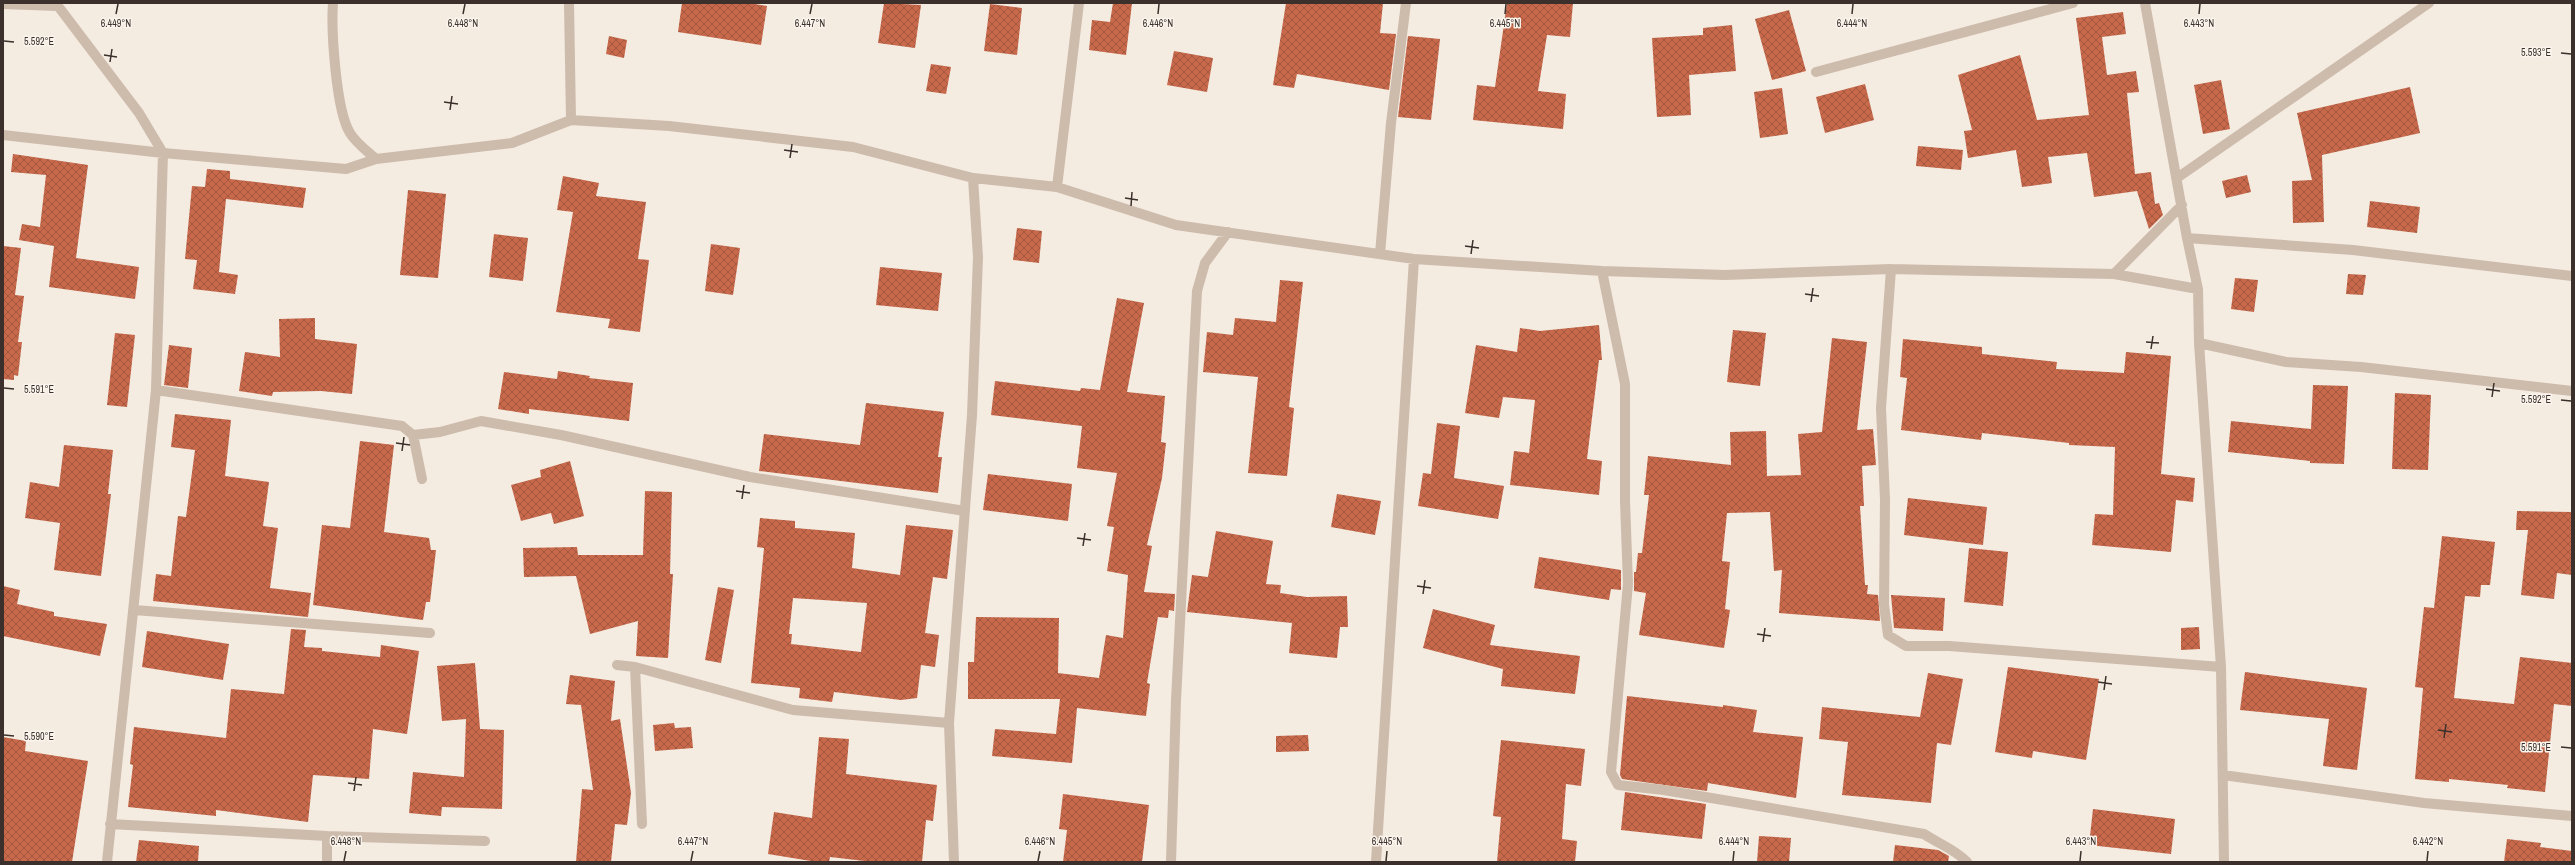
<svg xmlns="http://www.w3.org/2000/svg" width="2575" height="865" font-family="'Archivo Narrow',sans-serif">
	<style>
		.building { fill: url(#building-cross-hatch); fill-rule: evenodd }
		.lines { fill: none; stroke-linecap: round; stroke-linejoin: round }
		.minor { stroke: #cdbbac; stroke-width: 10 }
		.ticks { fill: none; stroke: #3b302b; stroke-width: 1.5 }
		.ticks-label { font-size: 10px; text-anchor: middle; fill: #3b302b; stroke: #fbf5ee; stroke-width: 3; stroke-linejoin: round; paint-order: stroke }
	</style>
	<defs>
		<pattern id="building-cross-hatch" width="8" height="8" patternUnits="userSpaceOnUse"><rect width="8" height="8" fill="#c8694b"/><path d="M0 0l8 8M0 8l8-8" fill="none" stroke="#a4573f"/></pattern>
	</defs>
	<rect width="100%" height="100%" fill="#f4ebe1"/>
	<path class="building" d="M682,3H748L767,6L761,45L678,32Z
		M884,3L921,5L915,48L878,43Z
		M1113,3H1132L1126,55L1089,50L1092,20L1110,22Z
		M1286,3H1383L1380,33L1396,34L1389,90L1297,74L1294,88L1273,85Z
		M1507,3H1573L1570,37L1547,35L1538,91L1566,94L1563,129L1473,120L1477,85L1495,87Z
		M990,4L1022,8L1017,55L984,51Z
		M1789,10L1806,71L1772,80L1755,19Z
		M2123,12L2126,34L2102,37L2107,75L2136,71L2139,92L2127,93L2135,174L2151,172L2155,204L2159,203L2163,215L2149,229L2137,191L2094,197L2087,153L2048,157L2052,183L2022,187L2016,150L1968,158L1964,131L1972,130L1958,75L2020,55L2037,120L2089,115L2076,18Z
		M1732,25L1736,71L1689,75L1691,115L1657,117L1652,38L1703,35V28Z
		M609,36L627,40L624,58L606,54Z
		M1408,36L1440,39L1431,120L1398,117Z
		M1174,51L1213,58L1207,92L1167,85Z
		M931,64L951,67L946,94L926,91Z
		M2221,80L2230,129L2203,134L2194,85Z
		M1865,84L1874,120L1825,133L1816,97Z
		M2410,87L2420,133L2322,155L2324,222L2293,223L2292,181L2312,180L2297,113Z
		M1782,88L1788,134L1760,138L1754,92Z
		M1918,146L1963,150L1961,170L1916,166Z
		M13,154L88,165L76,258L139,267L135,299L49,287L54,246L19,240L22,224L40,227L46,175L11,172Z
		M207,169L230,171V179L306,188L303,208L226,199L219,272L238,275L235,294L193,289L197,260L185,259L192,186L205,187Z
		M2247,175L2251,192L2226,198L2222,181Z
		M563,176L599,183L596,196L646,202L638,259L649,260L640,332L608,328L610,319L556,312L573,212L557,210Z
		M408,190L446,194L438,278L400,275Z
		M2370,201L2420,207L2417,233L2367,227Z
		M1017,228L1042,231L1039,263L1013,260Z
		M494,234L528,238L523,281L489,277Z
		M711,244L740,248L733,295L705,291Z
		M3,246L21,248L15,295L24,296L18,342H22L18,376L14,375V380L3,379Z
		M880,267L942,273L938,311L876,305Z
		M2348,274L2366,275L2363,295L2346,294Z
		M2235,278L2258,280L2254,312L2231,309Z
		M1280,280L1303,282L1289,407L1294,408L1287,476L1248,473L1258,377L1203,372L1207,332L1233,335L1235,318L1276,322Z
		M1117,298L1144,303L1127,392L1165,396L1161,442L1166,443L1162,478L1147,545L1152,546L1144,592L1175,594L1174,611L1169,610L1168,618L1158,617L1147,683L1150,684L1146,716L1077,708L1072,763L992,756L995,729L1056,734L1060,699H968V662H974L976,617L1059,618L1058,673L1099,678L1106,635L1123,638L1128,575L1107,571L1114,527L1107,526L1117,473L1077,468L1082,426L991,415L995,381L1080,391L1081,388L1100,390Z
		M315,318V339L357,344L352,394L321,391L273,392L272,396L239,391L245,352L280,357L279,319Z
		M1599,325L1602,360H1599L1587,459L1602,461L1599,495L1510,485L1514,451L1529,453L1535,400L1503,397L1499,418L1465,413L1476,345L1517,352L1520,328L1540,331Z
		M1733,330L1766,333L1760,386L1727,382Z
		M115,333L135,335L127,407L107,405Z
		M1832,338L1867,342L1857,430L1873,429L1876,465L1862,466L1864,506H1860L1865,585H1868L1867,594L1878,595L1880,621L1779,613L1782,570L1774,571L1770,512L1727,513L1722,561L1730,562L1725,609L1730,610L1724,648L1639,635L1646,593L1634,591V572H1636L1638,553H1642L1649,495H1644L1648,456L1731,465L1730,432L1766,431L1767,476L1801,475L1798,434L1822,432Z
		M1903,339L1982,347V354L2057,362L2056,369L2124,373L2126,352L2171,356L2161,474L2195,478L2193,502L2176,500L2171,552L2092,545L2095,514L2113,515L2115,447L2069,445V443L1982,433L1981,440L1901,430L1907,378L1900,377Z
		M169,345L192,348L188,388L164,385Z
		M558,371L590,376L589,378L633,383L629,421L529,409V414L498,409L504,372L557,379Z
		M2313,385L2348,386L2344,464L2310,463V461L2228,452L2231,421L2311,429Z
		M2395,393L2431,395L2428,470L2392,469Z
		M866,403L944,412L938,457H942L938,493L759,471L764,434L860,445Z
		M175,414L231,420L225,476L269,482L263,526L278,528L270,588L311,593L308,617L153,601L156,574L171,576L178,516L186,517L195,450L171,447Z
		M1437,423L1460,426L1454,478L1504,486L1498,519L1418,506L1423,473L1431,474Z
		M360,441L394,445L384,532L429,538L431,550H436L430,602H426L423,620L313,605L322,525L350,528Z
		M64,445L113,450L108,494H111L101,576L54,570L60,523L25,518L30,482L59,487Z
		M570,461L584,516L554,524L551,513L521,521L511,485L541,477L540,470Z
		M988,474L1072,484L1068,521L983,510Z
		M645,491L672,492L670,574H673L668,658L636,656L638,621L590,634L576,576L524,577L523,548L577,547L578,555H643Z
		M1337,494L1381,501L1375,535L1331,527Z
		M1908,498L1987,507L1983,545L1904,535Z
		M2517,511L2572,512V575L2557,573L2554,599L2521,595L2528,530H2516Z
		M760,518L795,521V528L855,533L852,568L900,575L906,525L953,530L947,579L933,577L925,633L939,635L935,667L921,665L917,698L901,700L834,692L832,702L799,698L800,688L751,683L764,548L757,547ZM793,598L867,603L861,652L791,644L792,634H789Z
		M1216,531L1273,541L1266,584L1281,585L1280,593L1307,597L1347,596L1348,627H1340L1337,658L1289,653L1292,623L1187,612L1192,575L1208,577Z
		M2442,536L2495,542L2490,585H2481L2480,597L2465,596L2454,698L2514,704L2520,657L2572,663V706L2554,704L2545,792L2507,788L2508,785L2449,779V782L2415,779L2423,688L2415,687L2424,607L2434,608Z
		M1969,548L2008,552L2003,606L1964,602Z
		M1539,557L1621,570V590L1611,589L1609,600L1534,588Z
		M3,586L20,590L17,604L54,612V616L107,624L100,656L3,636Z
		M718,587L734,590L721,663L705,660Z
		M1891,595L1945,598L1943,631L1894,628Z
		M1433,609L1495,625L1490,645L1580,656L1575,694L1501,686L1503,669L1423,648Z
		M2199,627L2200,649L2181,650V628Z
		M291,629L306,630L304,647L322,648V651L380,657L381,645L419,651L407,734L373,729L369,779L313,775L308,822L216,810V816L128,807L133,765L130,764L134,727L226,738L231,689L284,694Z
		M147,631L229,644L223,680L142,667Z
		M475,663L480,729L504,730L502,809L442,807L441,816L409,813L413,772L464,777L466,719L442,721L437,666Z
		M2008,667L2099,679L2086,760L2033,751L2032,758L1995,752Z
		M2245,672L2367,688L2357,770L2323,766L2329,719L2240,710Z
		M1928,673L1963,679L1951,745L1937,743L1931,803L1842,795L1848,742L1819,739L1822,707L1920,717Z
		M570,675L615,681L611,721L620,719L631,793L627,825L615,824L611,862H576L582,789L593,790L581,705L566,704Z
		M1627,696L1723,707V705L1757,710L1753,732L1803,737L1796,798L1708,783L1707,791L1622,779L1620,775Z
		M674,723L675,728L691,727L693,748L655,751L653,725Z
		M1308,735L1309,751L1276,752V736Z
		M3,737L26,741L25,751L88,761L72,862H3Z
		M819,737L849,739L846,774L937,785L933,821L926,820L922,862H873L830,857L829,862H817L768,854L774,812L812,818Z
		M1501,740L1585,749L1581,786L1566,784L1562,839L1577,841L1575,862H1497L1501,817L1493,816Z
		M1625,792L1706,804L1702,839L1621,830Z
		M1063,794L1149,805L1142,862H1063L1067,830L1059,829Z
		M2093,809L2175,819L2171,854L2089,845Z
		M1759,836L1791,838L1789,862H1757Z
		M2507,839L2541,843L2540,847L2572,851V862H2504Z
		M139,840L199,846L198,862H136Z
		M1895,845L1938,850L1949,856L1948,862H1893Z"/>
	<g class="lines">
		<path class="minor" d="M58,3V6L139,113L163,153L156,390L107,862
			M333,3C331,30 336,111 350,133C356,143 367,151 376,159
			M569,3L571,120
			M2145,3L2187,238L2198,289L2199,343L2221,667L2224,862
			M3,4L58,6
			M1816,72L2073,3
			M3,135L163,153L346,169L376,159L512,143L571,120L669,126L853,147L973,178L1057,187L1176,225L1414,259L1602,271L1725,275L1891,269L2114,274L2198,289
			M2177,178L2429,3
			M1057,187L1079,3
			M2187,238L2353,250L2572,276
			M1380,254L1391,123L1406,3
			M1891,269L1881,408L1885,500L1884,605L1888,635L1906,646H1949L2221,667
			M1602,271L1625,384V501L1628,584L1611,772L1618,785L1664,790L1924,834C1939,844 1955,849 1967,862
			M2114,274L2182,205
			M2199,343L2286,362L2361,367L2572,391
			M156,390L402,426L413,435L422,479
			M413,435L440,432L481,421L561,435L750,477L965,511
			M134,610L430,633
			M617,665L635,667L793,710L949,723
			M635,667L642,824
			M2223,775L2424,803L2572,816
			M110,824L327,836V862
			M327,836L485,841
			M954,862L949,723L972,415L978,257L973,178
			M1171,862L1176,700L1197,291L1205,263L1228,232
			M1376,862L1414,259"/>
	</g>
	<path class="ticks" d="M116,14L118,4M463,14L465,4M810,14L812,4M1158,14L1159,4M1505,14L1506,4M1852,14L1853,4M2199,14L2200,4M4,41L14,42M2561,53L2571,54M104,55L117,57M110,62L112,49M444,102L458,104M450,110L452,96M784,150L798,152M790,158L792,144M1125,198L1138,200M1131,206L1132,192M1465,246L1479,248M1471,254L1473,240M1805,294L1819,296M1811,302L1813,288M2146,342L2159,343M2151,349L2153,336M4,388L14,389M2486,389L2500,391M2492,397L2494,383M2561,400L2571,401M396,443L410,445M402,451L404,437M736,491L750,493M742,499L744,485M1077,538L1091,540M1083,546L1085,533M1417,586L1431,588M1423,594L1425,580M1757,634L1771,636M1763,642L1765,628M2098,682L2112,684M2104,690L2106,676M2438,730L2452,732M4,735L14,736M2444,738L2446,724M2561,747L2571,748M348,783L362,785M354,791L356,777M344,861L346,851M691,861L693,851M1038,861L1040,851M1386,861L1387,851M1733,861L1734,851M2080,861L2081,851M2427,861L2428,851"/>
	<g class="ticks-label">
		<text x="116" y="27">6.449°N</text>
		<text x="463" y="27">6.448°N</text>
		<text x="810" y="27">6.447°N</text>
		<text x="1158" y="27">6.446°N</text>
		<text x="1505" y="27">6.445°N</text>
		<text x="1852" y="27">6.444°N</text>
		<text x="2199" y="27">6.443°N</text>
		<text x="39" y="45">5.592°E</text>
		<text x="2536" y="56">5.593°E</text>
		<text x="39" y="393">5.591°E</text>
		<text x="2536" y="403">5.592°E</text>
		<text x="39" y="740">5.590°E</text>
		<text x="2536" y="751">5.591°E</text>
		<text x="346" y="845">6.448°N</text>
		<text x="693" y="845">6.447°N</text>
		<text x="1040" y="845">6.446°N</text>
		<text x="1387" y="845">6.445°N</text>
		<text x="1734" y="845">6.444°N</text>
		<text x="2081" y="845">6.443°N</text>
		<text x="2428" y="845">6.442°N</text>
	</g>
	<rect width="2575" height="865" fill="none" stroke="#3b302b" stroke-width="8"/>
</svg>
